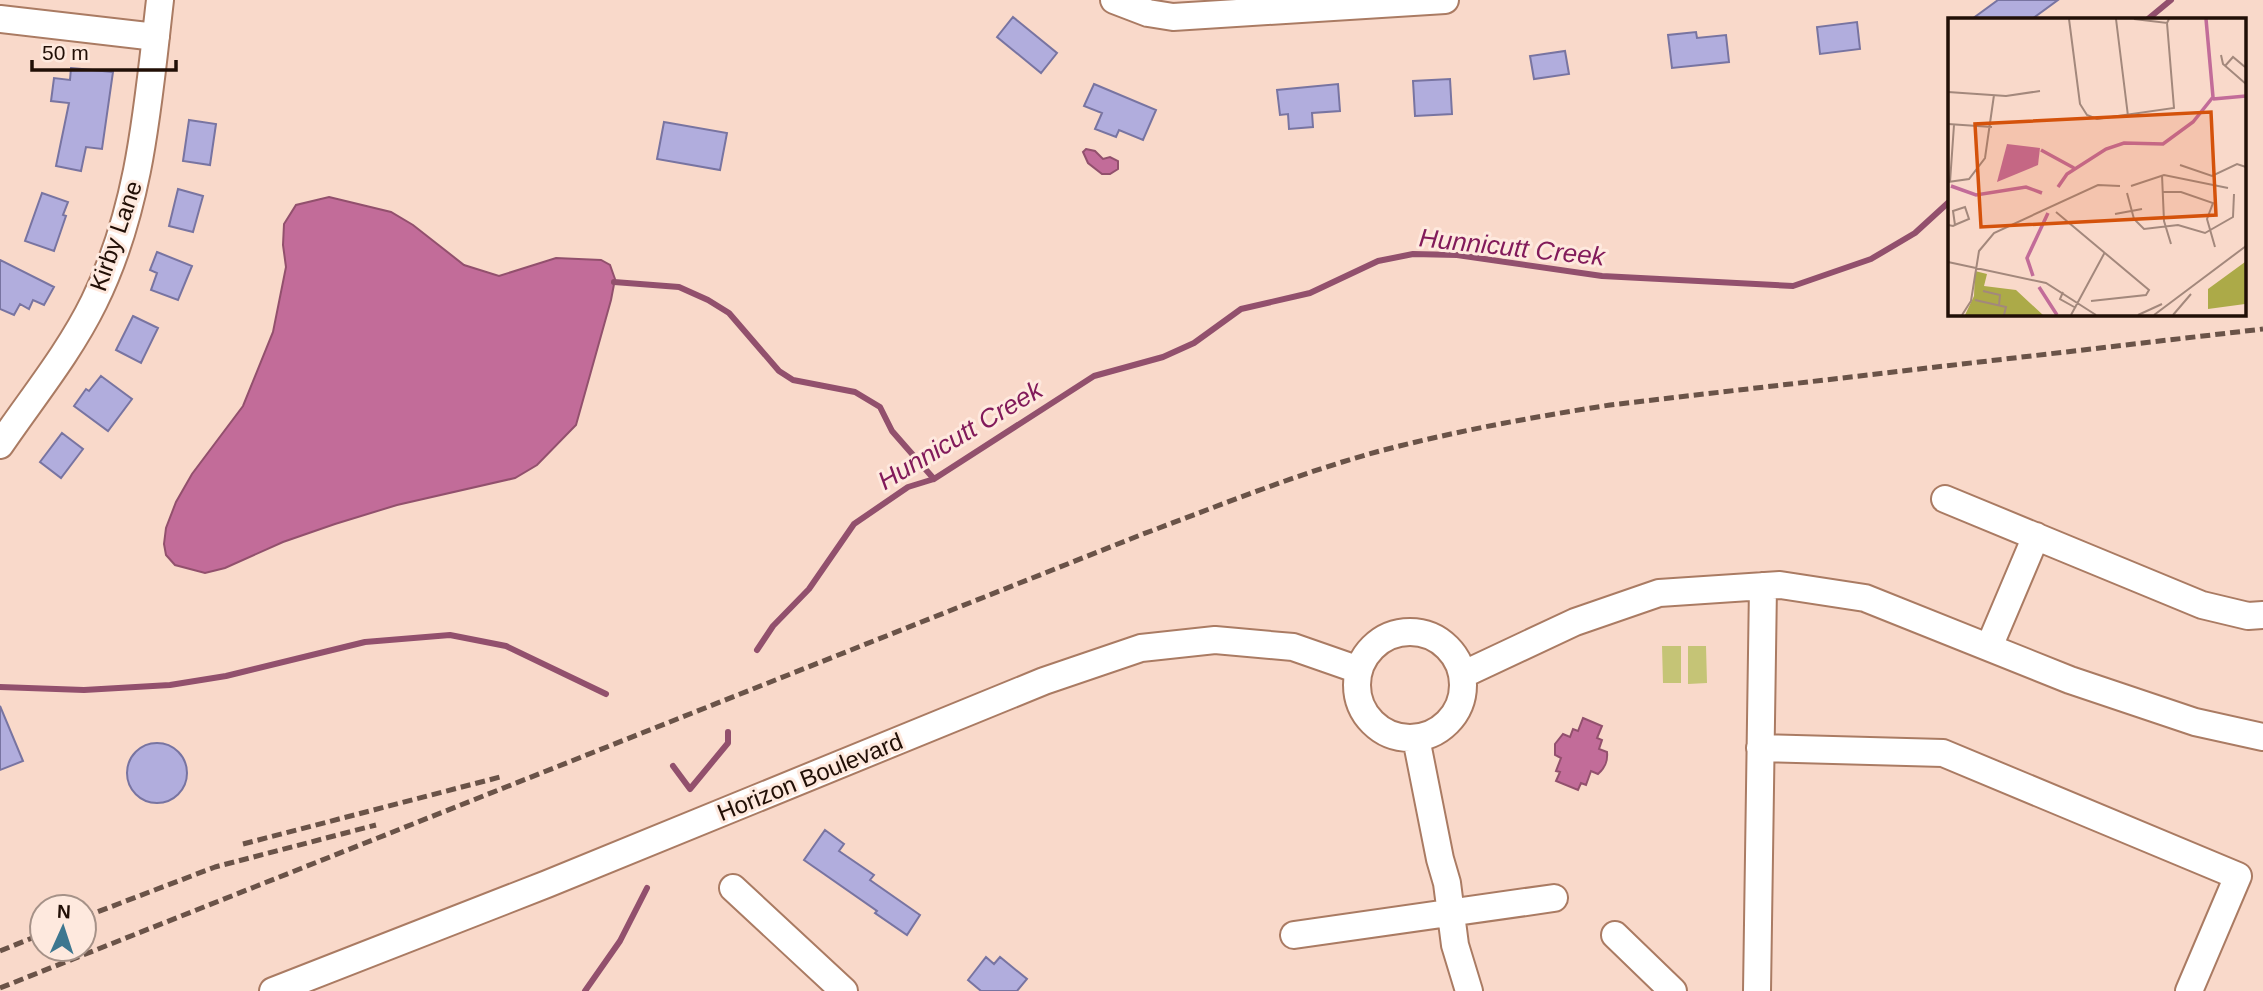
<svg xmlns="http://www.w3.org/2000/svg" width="2263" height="991" font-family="Helvetica,sans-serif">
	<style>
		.green { fill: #c5c476 }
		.water { fill: #c26c99; stroke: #92506d; stroke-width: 2 }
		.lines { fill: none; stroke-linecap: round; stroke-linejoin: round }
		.stream { stroke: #92506d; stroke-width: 6 }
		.building { fill: #b1addd; stroke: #7874a1; stroke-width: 2 }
		.minor-casing { stroke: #aa7b63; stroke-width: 30 }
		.minor { stroke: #fff; stroke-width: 26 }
		.rail { stroke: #6a5348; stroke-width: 5; stroke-dasharray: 10 5; stroke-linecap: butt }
		.labels { text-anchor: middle; stroke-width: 6; stroke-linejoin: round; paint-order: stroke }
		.street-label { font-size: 24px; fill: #210f06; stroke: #fee9de }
		.water-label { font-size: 26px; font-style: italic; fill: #821a5a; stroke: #fee9de }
		.inset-river { fill: none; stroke: #c26c99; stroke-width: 3.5 }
		.inset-road { fill: none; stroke: #a3887c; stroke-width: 2 }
		.view { fill: #d4520b; fill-opacity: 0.15; stroke: #d4520b; stroke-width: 3.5 }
		.inset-edge { fill: none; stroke: #210f06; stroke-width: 3.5 }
	</style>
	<rect width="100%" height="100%" fill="#f9d9ca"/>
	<path class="green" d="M1662,646H1681V683H1663Z
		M1688,646H1706L1707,683L1688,684Z"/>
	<path class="water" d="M1086,149L1095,151L1103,159L1110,157L1118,161V169L1110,174H1102L1088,163L1083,152Z
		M329,197L391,212L413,225L464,265L499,276L556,258L601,260L610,265L615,279L611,300L576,425L537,465L515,478L397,505L335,524L283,542L225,568L205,573L175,565L166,555L164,544L166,528L176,502L192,474L243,406L273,332L286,267L283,245L284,224L296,205Z
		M1583,718L1602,726L1597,738L1602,740L1599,749L1607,752C1608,762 1605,768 1598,774L1591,771L1586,785L1581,783L1578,790L1556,781L1560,772L1556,771L1561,758L1555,755V744L1563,734L1570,737L1573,729L1578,731Z"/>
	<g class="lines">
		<path class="stream" d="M2148,19L2171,0
			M614,282L679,287L708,300L729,313L779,371L793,380L855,392L880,407L892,431L934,479
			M757,650L773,626L809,589L854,524L908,487L934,479L1094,376L1163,357L1194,343L1241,309L1310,293L1378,261L1413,254L1457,255L1602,276L1793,286L1871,259L1915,233L1950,201
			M0,687L84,690L170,685L226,676L365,642L450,635L506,646L606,694
			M673,766L690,789L728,743V732
			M585,991L620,941L647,888"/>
	</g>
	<path class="building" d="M1998,0H2058L2032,19H1972Z
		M1013,17L1057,53L1041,73L997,37Z
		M1857,22L1860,49L1820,54L1817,27Z
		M1696,32L1697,38L1726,35L1729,62L1672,68L1668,35Z
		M1565,51L1569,74L1534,79L1530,56Z
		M71,68L113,72L102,149L86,147L81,171L56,166L69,103L51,101L54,78L70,80Z
		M1450,79L1452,114L1415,116L1413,81Z
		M1094,84L1156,110L1143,140L1119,130L1116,137L1095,129L1102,113L1084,106Z
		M1338,84L1340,111L1312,113L1313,127L1289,129L1288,114L1280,115L1277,90Z
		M189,120L216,124L210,165L183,161Z
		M664,122L727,133L720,170L657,159Z
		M178,189L203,196L193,232L169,226Z
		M42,193L68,202L63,215L66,216L54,251L25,241Z
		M157,252L192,266L178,300L151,290L157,273L150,270Z
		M0,260L54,287L44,305L33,300L29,309L20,304L14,315L0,309Z
		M133,316L158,328L141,363L116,350Z
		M101,376L132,399L108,431L74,406L86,389L89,391Z
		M62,433L83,449L61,478L40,462Z
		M0,706L23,761L0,770Z
		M127 773a30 30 0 1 1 60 0a30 30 0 1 1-60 0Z
		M825,830L844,844L839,851L874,875L870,880L920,915L907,935L875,913L877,911L804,860Z
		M986,957L994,964L1000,957L1027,979L1017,991H981L968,980Z"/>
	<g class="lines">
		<defs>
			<path id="minor" d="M1114,0L1148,13L1173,17L1445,0
				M0,19L156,37
				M0,445C32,398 69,353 94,302C141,207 148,103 160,0
				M1945,499L2202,605L2248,616L2263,615
				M1357 685a53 53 0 1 1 106 0a53 53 0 1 1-106 0Z
				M1989,647L2036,536
				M1462,675L1575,622L1659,593L1780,585L1865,598L2070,680L2195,722L2263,737
				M1416,738L1440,859L1447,883L1455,945L1469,991
				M1760,748L1943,753L2238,876L2189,991
				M733,888L844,991
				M1294,935L1554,898
				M1615,935L1673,991
				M273,991L547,884L1044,681L1141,648L1215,640L1293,647L1359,670
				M1757,991L1763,586"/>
		</defs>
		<use href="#minor" class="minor-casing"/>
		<use href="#minor" class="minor"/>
		<path class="rail" d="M243,844L504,776
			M84,917L215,867L376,825
			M0,951L42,934
			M0,988L1143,534C1221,505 1299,473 1380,451C1456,431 1533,417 1610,405L2263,329"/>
	</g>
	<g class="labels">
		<g class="street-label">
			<text transform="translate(116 236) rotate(-71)" y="8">Kirby Lane</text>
			<text transform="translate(810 777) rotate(-22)" y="8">Horizon Boulevard</text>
		</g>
		<g class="water-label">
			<text transform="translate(1512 247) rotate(6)" y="9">Hunnicutt Creek</text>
			<text transform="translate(960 435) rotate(-31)" y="9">Hunnicutt Creek</text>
		</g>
	</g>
	<g transform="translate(1948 18)">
		<rect width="298" height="298" fill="#f9d9ca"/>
		<path d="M297,244V286L260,291V271ZM27,253L39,256L36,268L68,272L95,297H17L26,278Z" fill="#acaa48"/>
		<path d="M59,126L92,130L90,147L49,164Z" fill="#c26c99"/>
		<path class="inset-river" d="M265,81L298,78M93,132L126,150M3,168L28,177L78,169L94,175M110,169L119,156L158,131L176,125L215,126L245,104L265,79L258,1M85,258L79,240L100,195M91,269L109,297"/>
		<path class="inset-road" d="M121,1L132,86L139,97L149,101L226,90L219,5M168,1L180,98M186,1L219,5L221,1M273,37L275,46L298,66M277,48L285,39L297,49M0,74L58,78L92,73M0,106L44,109M232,147L264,158L289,146L298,149M214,157L216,203L223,226M0,164L21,161L37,140L46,77M2,164L6,107M183,168L216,157L280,170M214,174H233L265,185L259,201L267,229M179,175L186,201L196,211L230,207L257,215L285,199L286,176M108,194L201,272L198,277L143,283M167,196L194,191M0,207L5,208L9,206L21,201L17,189L5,193L7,207M0,244L98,265L148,297M35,273L52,277L51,287M115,274L112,281L128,290M27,282L58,289L56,297M14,297L23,283L31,233L46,215L150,167L172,168M123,297L157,234M190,297L214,286M206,297L298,228M225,297L243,276"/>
		<path class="view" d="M263,94L268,197L33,209L27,106Z"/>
		<rect width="298" height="298" class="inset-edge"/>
	</g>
	<g transform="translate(63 928) rotate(3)"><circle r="33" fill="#fee9de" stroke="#a69288" stroke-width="2"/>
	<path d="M0-5L12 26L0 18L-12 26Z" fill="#3d7790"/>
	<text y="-10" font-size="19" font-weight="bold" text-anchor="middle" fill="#210f06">N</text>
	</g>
	<path d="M32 60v10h144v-10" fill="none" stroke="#210f06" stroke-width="3.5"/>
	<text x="42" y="60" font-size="21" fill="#210f06" stroke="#fee9de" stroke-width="5" paint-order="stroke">50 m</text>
</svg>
